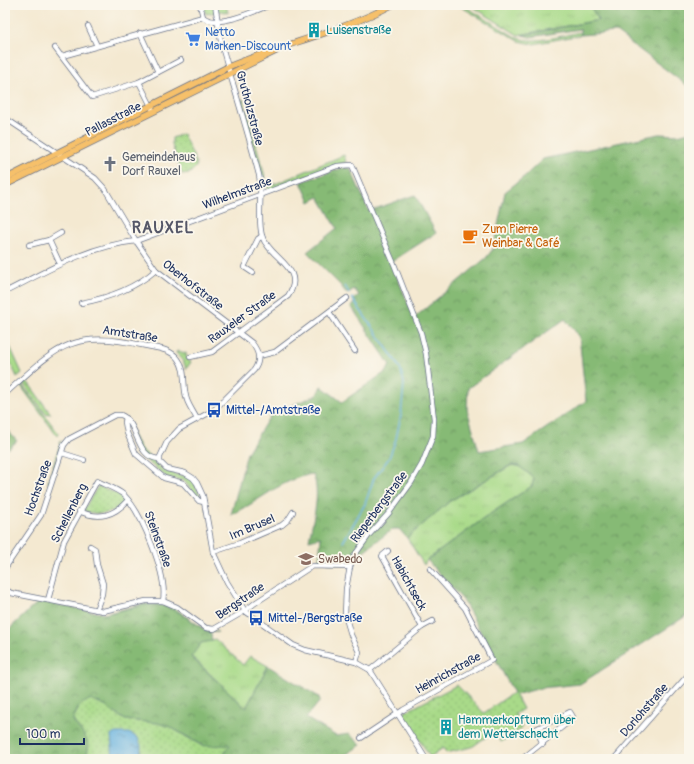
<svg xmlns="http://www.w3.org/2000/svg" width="694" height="764" font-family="Pangolin,sans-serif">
<defs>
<pattern id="grass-tufts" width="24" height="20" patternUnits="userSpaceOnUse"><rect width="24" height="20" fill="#a9da89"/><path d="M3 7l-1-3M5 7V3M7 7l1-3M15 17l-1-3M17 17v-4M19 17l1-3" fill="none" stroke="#91bb79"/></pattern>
<pattern id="forest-crowns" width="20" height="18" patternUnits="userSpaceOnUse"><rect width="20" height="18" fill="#86ba75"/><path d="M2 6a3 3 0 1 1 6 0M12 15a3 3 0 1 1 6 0" fill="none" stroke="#6d9863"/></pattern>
<pattern id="park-dots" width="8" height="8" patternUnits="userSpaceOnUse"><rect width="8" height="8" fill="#a9da89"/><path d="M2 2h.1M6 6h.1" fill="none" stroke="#91bb79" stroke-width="1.8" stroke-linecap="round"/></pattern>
<pattern id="water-ripples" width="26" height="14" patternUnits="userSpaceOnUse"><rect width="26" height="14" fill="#65b1de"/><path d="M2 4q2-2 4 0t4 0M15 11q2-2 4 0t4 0" fill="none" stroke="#5290b7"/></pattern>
</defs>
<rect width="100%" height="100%" fill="#fbf7ec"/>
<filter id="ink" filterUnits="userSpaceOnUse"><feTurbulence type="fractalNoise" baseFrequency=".025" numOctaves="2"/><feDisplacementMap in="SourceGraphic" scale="8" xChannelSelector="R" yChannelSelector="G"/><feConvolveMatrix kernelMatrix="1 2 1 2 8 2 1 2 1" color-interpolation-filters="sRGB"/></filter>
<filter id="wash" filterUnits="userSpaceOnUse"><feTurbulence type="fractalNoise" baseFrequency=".012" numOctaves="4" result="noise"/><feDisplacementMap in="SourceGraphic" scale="16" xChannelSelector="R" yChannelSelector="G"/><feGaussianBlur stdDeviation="0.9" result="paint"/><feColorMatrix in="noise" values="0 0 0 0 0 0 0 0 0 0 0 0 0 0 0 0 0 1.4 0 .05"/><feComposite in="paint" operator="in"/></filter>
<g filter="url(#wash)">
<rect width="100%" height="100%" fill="#f4e9d1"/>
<g fill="url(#grass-tufts)" stroke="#628474">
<polygon points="203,5 226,5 228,13 221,11 206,14"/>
<path d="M458 5H463L517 38C537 44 560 36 580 32L581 35 533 44 519 41Z"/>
<polygon points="470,5 589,5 599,20 518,35"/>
<polygon points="243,99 268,187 344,155 346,162 270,190 265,186 241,100"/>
<polygon points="8,342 22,373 17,377 5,351 5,343"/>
<polygon points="177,351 186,353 187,360 191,362 186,369 183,360 176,353"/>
<polygon points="27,381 51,414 45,413 42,409 23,383"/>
<polygon points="22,385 59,434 57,436 21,386"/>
<polygon points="126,421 140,448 164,471 182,476 184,475 193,480 202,499 196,495 184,481 166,477 139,454"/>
<polygon points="61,440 61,444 50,484 48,483"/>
<polygon points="512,465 519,466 534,478 532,486 493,512 427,560 424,565 407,538 450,501"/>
<polygon points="154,603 173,607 207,631 218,632 207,633 137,606 119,613 105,614 68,607 104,614 142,604"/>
<polygon points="215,639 243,665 250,656 268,666 246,708 191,656 201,643"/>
</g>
<g fill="url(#forest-crowns)" stroke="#50746a" fill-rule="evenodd">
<polygon points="589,5 689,5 689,87 616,32 581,35 580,29 530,37 522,35 599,20"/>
<path d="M689 132V614L580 684 541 688 515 695 463 600 427 560 493 512 532 486 534 478 519 466 511 465 450 501 407 538 399 529H393L362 552 358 560H351L344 563H328V561L319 560 321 537 309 540C313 518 321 495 313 474 281 479 259 502 231 515L247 453 268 419 273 413 317 395 321 386 342 402 387 371 390 365 351 306 355 303 353 300 359 295 354 289 347 294 341 286 307 252 337 228 319 197 310 202 301 182 342 168H350L369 211 415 195 436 233 391 262 414 318 486 258 493 249 505 192 525 176 543 159 659 134 678 135ZM565 319 579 336 586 401 523 444 479 451 467 409 468 388Z"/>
<polygon points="5,428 17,441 8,449 5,446"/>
<path d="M39 601 105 614 145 605H161L178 612 211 634 212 641 201 643 191 657 246 708 268 666 319 697 320 701 306 718 336 736 349 734 361 745 339 759H209L222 756 170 727 157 723 125 720 100 703 78 708 73 720C80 732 92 739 87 754L80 759H5V633Z"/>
</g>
<g fill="url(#park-dots)" stroke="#628474">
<polygon points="183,134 196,162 196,167 190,173 182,174 172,145 172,138"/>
<path d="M98 486 118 494 124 502C110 516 101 515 83 511Z"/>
<polygon points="457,685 484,713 514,692 523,709 515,714 522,728 501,742 493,732 472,747 446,753 443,748 430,757 403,713"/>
<path d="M89 700 100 703 125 720 157 723 170 727 202 746 230 745 222 756 209 759H80L87 754C92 739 80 732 73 720L80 705Z"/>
</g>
<polygon fill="url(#water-ripples)" stroke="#40709e" points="116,733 129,733 138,738 141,746 140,759 113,759 111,735"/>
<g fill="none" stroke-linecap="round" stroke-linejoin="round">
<g stroke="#65b1de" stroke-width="1.5">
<polyline points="345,286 349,293"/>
<polyline points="343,542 365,504 374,478 389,458 396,439 401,415 404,383 401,371 397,363 352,298"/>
</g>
</g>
</g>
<g filter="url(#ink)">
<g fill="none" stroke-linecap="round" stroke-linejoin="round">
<g stroke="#677086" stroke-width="6">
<g id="minor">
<path d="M200 5 203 17C217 29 255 11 270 5"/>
<polyline points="88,26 97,46"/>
<polyline points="140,33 158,72"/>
<polyline points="55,48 92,97 139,82 181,60"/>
<polyline points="62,56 203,17"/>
<polyline points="139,82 153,110"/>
<path d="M5 118 95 178 105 189 136 241 156 270 252 343C259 352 261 360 254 370L214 410 179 429 167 442 160 457V462L167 469 185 473 193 478 197 483 203 496 213 552 227 582 245 611 293 645 305 650 356 662 370 670 426 759"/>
<polyline points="49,240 61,233"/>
<polyline points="29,245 49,240 60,264"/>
<polyline points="253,273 244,267 258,239 262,236"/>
<path d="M5 292C47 271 88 246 136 241L337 166 352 165 394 264 421 333 426 354 434 419 433 436 422 464 411 483 389 513 369 535 354 556 350 567 346 589 345 615 351 635 359 652 356 662"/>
<path d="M81 303C109 298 134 289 156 270"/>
<polyline points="329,312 355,351"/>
<polyline points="259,356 275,352 347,298"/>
<path d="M190 357 212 352 288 296C307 268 270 259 262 236 257 218 263 194 259 175 248 133 235 91 223 50 219 35 218 20 215 5"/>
<path d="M5 394C56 348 70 329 142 345 154 348 170 348 178 359 187 370 182 387 187 400 189 406 194 413 197 419"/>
<polyline points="126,418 125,422 127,433 136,454 164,478 183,483 199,501 204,502"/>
<polyline points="62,453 84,460"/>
<path d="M79 511C99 520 114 516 128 500"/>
<polyline points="90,546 95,549 97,565 103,584 102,594 96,610"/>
<polyline points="388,551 382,556 422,627"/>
<polyline points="213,552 240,543 282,525 288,520 293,512"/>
<path d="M5 568 41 515 64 445 69 439 115 415H121C139 422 135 459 160 459"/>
<polyline points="5,589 11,593 103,611 146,601 163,601 177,607 206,628 214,629 245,611 255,603 312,566 350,567"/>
<path d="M48 600 64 541 97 481C105 485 117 489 124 495 142 513 168 576 163 601"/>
<polyline points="370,670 422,627 433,621"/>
<polyline points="361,738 403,710 492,660 465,608 430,569"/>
<polyline points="522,759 571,720 573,717 570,712 536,729 543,744"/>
<polyline points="614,759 689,674"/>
</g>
</g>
<g stroke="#677086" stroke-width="7">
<g id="major">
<path d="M5 179 228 67C282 44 341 32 392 5"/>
<polyline points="5,185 276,51"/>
</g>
</g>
<use href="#minor" stroke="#fff" stroke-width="4.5"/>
<use href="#major" stroke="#f6c06b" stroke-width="5.5"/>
</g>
</g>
<defs>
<g id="building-bare" transform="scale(1.2)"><path d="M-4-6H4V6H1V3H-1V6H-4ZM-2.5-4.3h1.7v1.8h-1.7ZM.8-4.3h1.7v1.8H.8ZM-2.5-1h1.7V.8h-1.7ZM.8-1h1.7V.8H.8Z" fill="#0f9aa8" stroke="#fbf7ec" stroke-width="2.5" paint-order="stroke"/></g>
<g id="supermarket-bare" transform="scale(1.2)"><path d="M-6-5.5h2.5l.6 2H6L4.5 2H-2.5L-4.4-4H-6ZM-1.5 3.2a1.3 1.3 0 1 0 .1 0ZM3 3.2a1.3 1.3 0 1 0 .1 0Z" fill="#3f7fe0" stroke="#fbf7ec" stroke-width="2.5" paint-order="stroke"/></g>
<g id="church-bare" transform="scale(1.2)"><path d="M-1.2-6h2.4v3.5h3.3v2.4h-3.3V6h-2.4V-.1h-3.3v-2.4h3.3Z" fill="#6b7280" stroke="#fbf7ec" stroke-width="2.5" paint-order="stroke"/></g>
<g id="cafe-bare" transform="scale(1.2)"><path d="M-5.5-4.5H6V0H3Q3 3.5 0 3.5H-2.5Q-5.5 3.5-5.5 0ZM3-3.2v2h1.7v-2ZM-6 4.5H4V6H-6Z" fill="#e8710a" stroke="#fbf7ec" stroke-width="2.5" paint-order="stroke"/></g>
<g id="bus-bare" transform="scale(1.2)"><path d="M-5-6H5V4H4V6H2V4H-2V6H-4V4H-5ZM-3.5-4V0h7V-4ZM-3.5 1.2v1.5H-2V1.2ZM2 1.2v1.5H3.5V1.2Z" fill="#1a4fb4" stroke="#fbf7ec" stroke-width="2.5" paint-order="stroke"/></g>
<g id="school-bare" transform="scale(1.2)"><path d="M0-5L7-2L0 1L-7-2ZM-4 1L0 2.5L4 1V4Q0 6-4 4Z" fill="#8d6e63" stroke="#fbf7ec" stroke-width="2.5" paint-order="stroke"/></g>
</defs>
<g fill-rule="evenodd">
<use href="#building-bare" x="314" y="30"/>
<use href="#supermarket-bare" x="193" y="39"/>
<use href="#church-bare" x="110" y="164"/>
<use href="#cafe-bare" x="470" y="236"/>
<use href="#bus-bare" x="214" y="410"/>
<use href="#school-bare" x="306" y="559"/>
<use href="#bus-bare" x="256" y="618"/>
<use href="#building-bare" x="446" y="727"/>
</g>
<g text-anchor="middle" stroke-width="3.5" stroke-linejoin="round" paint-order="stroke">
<g font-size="12" fill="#0d838f" stroke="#fbf7ec" text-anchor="start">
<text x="326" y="34">Luisenstraße</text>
<text x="458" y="724">Hammerkopfturm über<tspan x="458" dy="14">dem Wetterschacht</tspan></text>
</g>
<g font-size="12" fill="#366cbe" stroke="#fbf7ec" text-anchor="start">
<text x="205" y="36">Netto<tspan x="205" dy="14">Marken-Discount</tspan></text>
</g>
<g font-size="12" fill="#1b2f5e" stroke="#fbf7ec">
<text transform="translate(250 108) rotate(75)" y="4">Grutholzstraße</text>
<text transform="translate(113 119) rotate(-27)" y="4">Pallasstraße</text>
<text transform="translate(237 193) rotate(-20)" y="4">Wilhelmstraße</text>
<text transform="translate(193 285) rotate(38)" y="4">Oberhofstraße</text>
<text transform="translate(242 317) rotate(-36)" y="4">Rauxeler Straße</text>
<text transform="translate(130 334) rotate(9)" y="4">Amtstraße</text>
<text transform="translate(38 488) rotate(-70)" y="4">Hochstraße</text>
<text transform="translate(379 507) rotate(-53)" y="4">Rieperbergstraße</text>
<text transform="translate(69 513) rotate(-63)" y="4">Schellenberg</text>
<text transform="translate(252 527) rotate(-23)" y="4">Im Brusel</text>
<text transform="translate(158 539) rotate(70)" y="4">Steinstraße</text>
<text transform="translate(409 583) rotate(61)" y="4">Habichtseck</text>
<text transform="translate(240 601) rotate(-34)" y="4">Bergstraße</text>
<text transform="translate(448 673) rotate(-29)" y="4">Heinrichstraße</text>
<text transform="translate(644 710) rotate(-49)" y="4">Dorlohstraße</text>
</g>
<g font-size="12" fill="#5b616d" stroke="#fbf7ec" text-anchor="start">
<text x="122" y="161">Gemeindehaus<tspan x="122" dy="14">Dorf Rauxel</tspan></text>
</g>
<g font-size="12" fill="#c56008" stroke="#fbf7ec" text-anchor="start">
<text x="482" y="233">Zum Pierre<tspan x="482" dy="14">Weinbar &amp; Café</tspan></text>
</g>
<g font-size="12" fill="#164399" stroke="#fbf7ec" text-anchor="start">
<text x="226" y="414">Mittel-/Amtstraße</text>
<text x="268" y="622">Mittel-/Bergstraße</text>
</g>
<g font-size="12" fill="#785e54" stroke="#fbf7ec" text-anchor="start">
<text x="318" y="563">Swabedo</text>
</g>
<g font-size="16" font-weight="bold" letter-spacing="1" fill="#555768" stroke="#fbf7ec">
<text x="163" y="233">RAUXEL</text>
</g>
</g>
<rect width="694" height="764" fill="none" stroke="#fbf7ec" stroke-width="20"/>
<path d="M20 738v6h64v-6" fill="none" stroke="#1b2f5e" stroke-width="2"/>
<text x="26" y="738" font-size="12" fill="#1b2f5e" stroke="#fbf7ec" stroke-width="3" paint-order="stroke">100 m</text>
</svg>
